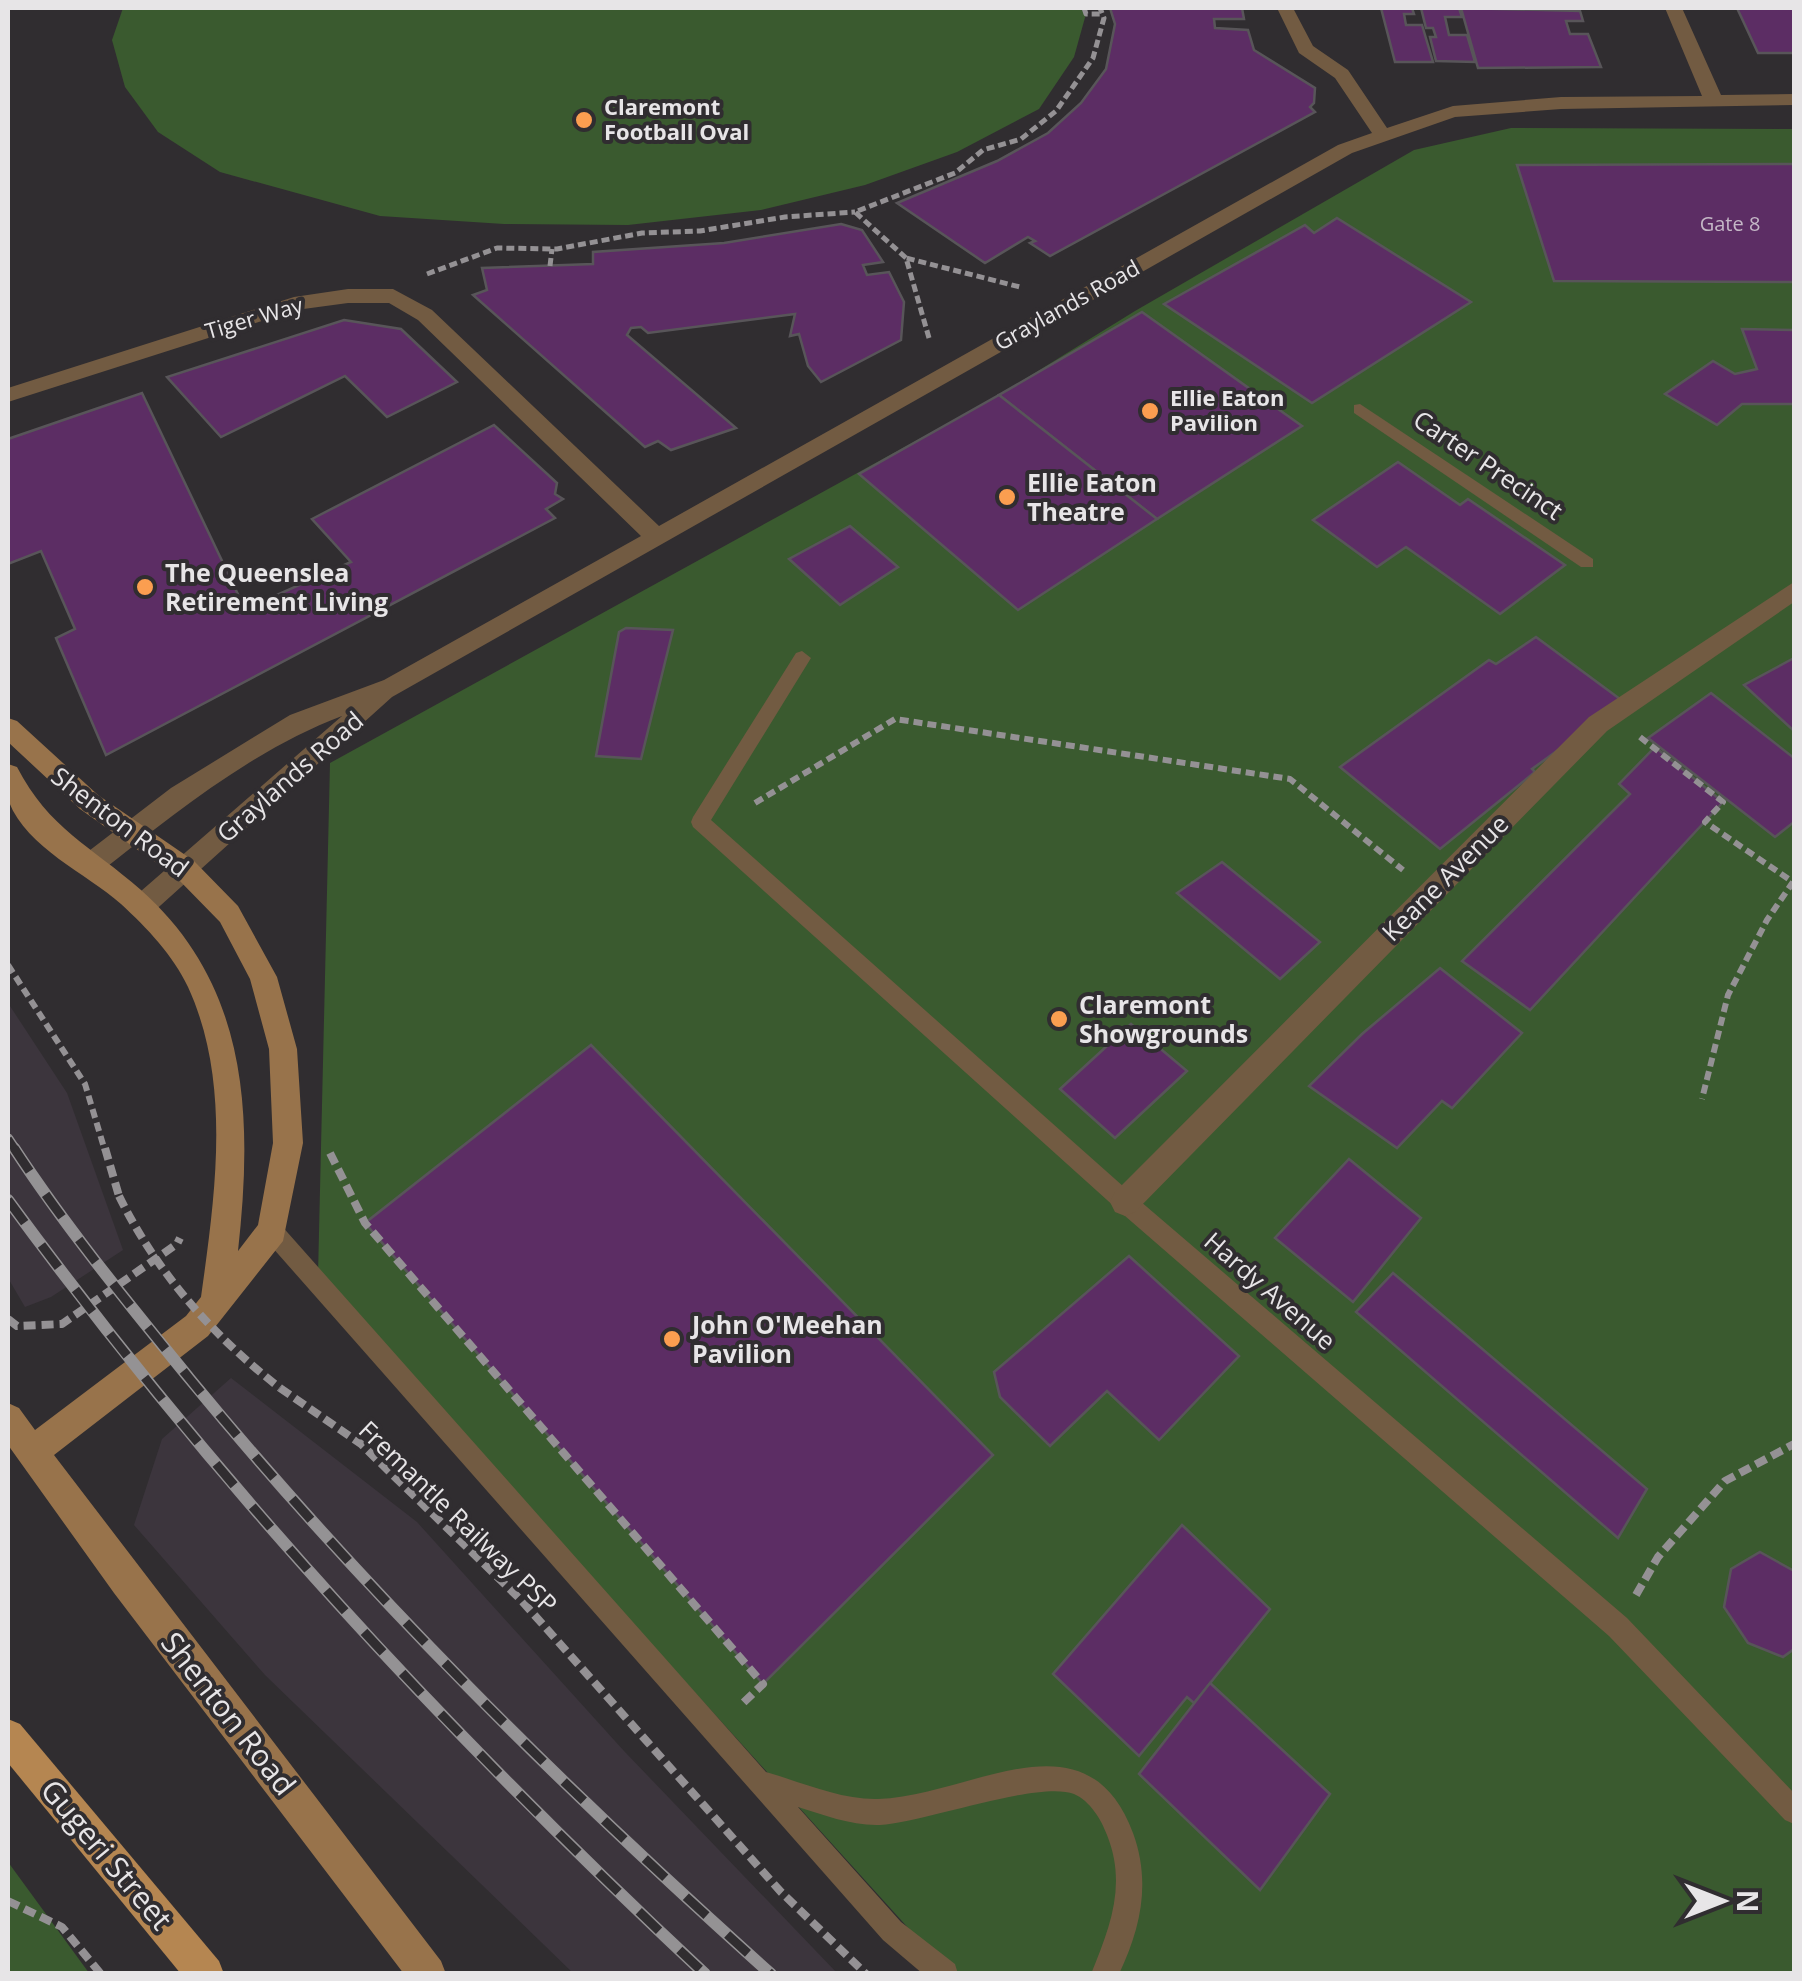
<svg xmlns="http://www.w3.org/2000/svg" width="1802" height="1981" font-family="'Open Sans',sans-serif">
<rect width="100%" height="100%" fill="#302d30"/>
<g fill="#3c353d">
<polygon points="8,1003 67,1093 123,1250 51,1297 25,1307 8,1278"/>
<polygon points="231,1378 417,1522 624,1751 837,1973 573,1973 265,1675 134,1525 162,1439"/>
</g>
<g fill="#3a5a2f">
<polygon points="123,8 1084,8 1086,14 1074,57 1039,109 957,152 865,185 761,210 628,225 504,224 380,216 220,172 158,132 125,87 112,40"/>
<polygon points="1511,128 1794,129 1794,1973 949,1973 318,1276 330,763 999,395 1135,311 1414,150"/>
<polygon points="8,1862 89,1973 8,1973"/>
</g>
<g fill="#5c2d64" stroke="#585559" stroke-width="2.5">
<polygon points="1110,8 1242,8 1244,19 1214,19 1215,28 1248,30 1254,50 1315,88 1314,103 1310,107 1315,112 1050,256 1030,243 1035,241 1028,237 985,263 897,203 997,161 1048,133 1081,103 1106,69 1115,24"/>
<polygon points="1381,8 1412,8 1414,14 1404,14 1406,25 1422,25 1433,62 1395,62"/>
<polygon points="1421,8 1459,8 1462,17 1445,17 1449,35 1467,35 1475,62 1436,61 1430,37 1436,37 1433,28 1426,28"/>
<polygon points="1461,8 1580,11 1583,21 1566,21 1570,34 1588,34 1601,67 1478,68"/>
<polygon points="1737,8 1794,8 1794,53 1758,53"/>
<polygon points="1794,164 1794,282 1554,281 1517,165"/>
<polygon points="1337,218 1471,302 1312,403 1164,304 1305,225 1314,233"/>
<polygon points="841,224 862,230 883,262 863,265 867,275 889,272 904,302 901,340 821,382 808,366 799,334 790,336 795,314 648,333 641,327 631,328 627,335 736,428 671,450 658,441 645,447 473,295 487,290 482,268 593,264 593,252 724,243"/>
<polygon points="1142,312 1302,426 1157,519 999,395"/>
<polygon points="344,320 401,329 457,382 387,417 345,376 221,437 167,377"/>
<polygon points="1742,329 1794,330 1794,404 1742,404 1717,425 1665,394 1713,361 1735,374 1757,369"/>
<polygon points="142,393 245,609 351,562 312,519 494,425 557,483 555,494 563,499 546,509 555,518 106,755 56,638 75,629 41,551 8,564 8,439"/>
<polygon points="999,395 1157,519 1018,610 859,474"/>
<polygon points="1398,462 1460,505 1468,499 1565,565 1500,614 1406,547 1377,567 1313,520"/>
<polygon points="850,526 898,567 840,605 789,559"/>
<polygon points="626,628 673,630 641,759 596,756 619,632"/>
<polygon points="1536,637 1624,702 1532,769 1535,772 1440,849 1340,767 1489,660 1496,664"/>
<polygon points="1794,658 1794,731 1744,685"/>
<polygon points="1711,693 1794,758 1794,822 1775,837 1648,738"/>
<polygon points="1655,747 1723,802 1530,1010 1462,961 1630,794 1619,784"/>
<polygon points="1222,862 1320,942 1280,979 1177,893"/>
<polygon points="1440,968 1522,1033 1452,1108 1442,1101 1397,1148 1309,1086 1362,1034"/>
<polygon points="1131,1024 1187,1071 1115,1138 1060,1089"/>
<polygon points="591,1045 993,1455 763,1684 365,1223"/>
<polygon points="1349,1159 1421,1218 1353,1302 1275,1238"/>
<polygon points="1129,1256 1239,1356 1159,1440 1107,1391 1050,1446 1000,1397 994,1372"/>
<polygon points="1393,1273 1647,1489 1618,1538 1356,1312"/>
<polygon points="1182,1525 1270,1609 1194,1703 1187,1697 1139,1756 1053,1674"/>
<polygon points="1760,1552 1794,1571 1794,1649 1783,1657 1748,1643 1724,1607 1731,1569"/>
<polygon points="1210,1683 1330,1794 1260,1890 1139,1774"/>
</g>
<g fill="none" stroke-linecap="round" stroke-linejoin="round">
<g stroke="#949194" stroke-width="5" stroke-dasharray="8 4" stroke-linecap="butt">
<polyline points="1084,8 1086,14 1102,14"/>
<polyline points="906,258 855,212 955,173 983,150 1021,139 1056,111 1093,58 1104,18 1100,8"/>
<polyline points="550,266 552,249"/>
<polyline points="427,274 497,248 557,249 642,233 700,231 785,217 855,212"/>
<polyline points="929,338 906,258 1020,287"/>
</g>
<g stroke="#949194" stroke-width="6" stroke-dasharray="9 5" stroke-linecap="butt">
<polyline points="1640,737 1723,802 1705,822 1793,882 1767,920 1728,995 1702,1099"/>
<polyline points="755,803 895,719 1290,779 1403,870"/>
<polyline points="8,965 85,1084 105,1151"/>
</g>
<g stroke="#949194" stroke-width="8" stroke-dasharray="12 6" stroke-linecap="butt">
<polyline points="105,1148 119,1196"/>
<polyline points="330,1153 365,1223 763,1684 741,1705"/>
<polyline points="8,1319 17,1326 62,1324 177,1244 180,1238"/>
<polyline points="280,1388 361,1444 521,1600 781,1892 866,1974"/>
<polyline points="1636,1595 1658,1557 1725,1481 1794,1444"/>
<polyline points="8,1901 62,1927 101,1974"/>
</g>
<g fill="#725b42" fill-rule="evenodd">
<polygon points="1360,404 1593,559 1593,567 1581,567 1354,413 1354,405"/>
<polygon points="802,651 811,658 711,820 1133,1195 1627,1618 1794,1793 1794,1824 1785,1820 1609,1636 1117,1209 693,827 691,822 693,817 796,653"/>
<path d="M272 1221 280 1224 766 1772C801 1782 841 1800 878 1799 972 1796 1086 1708 1133 1833 1151 1882 1141 1928 1119 1974H1091C1110 1927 1127 1885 1107 1835 1101 1819 1090 1801 1074 1794 1039 1780 926 1822 880 1825 852 1826 824 1815 798 1807L901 1922 955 1964 958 1974H923L883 1940 264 1238 261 1231 264 1224Z"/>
</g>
<g fill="#725b42" fill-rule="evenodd">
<path d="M1277 8H1293L1313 46 1348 70 1387 128 1453 106 1561 97 1702 96 1665 8H1682L1721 95 1794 94V105L1561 109 1455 117 1352 153 392 697 151 914 142 917 133 914 129 906 133 898 342 716C252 750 174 814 99 873L90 876 81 873 77 865 81 857 171 788 290 715 384 680 641 536 418 320 389 303H348L296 310 8 402V388L294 297 348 289H393L432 310 659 526 1338 145 1372 133 1335 78 1299 53Z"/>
<polygon points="1794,582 1794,602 1607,731 1135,1212 1125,1216 1115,1212 1110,1202 1115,1192 1589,717"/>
</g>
<path fill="#98734b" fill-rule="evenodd" d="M8 718 17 721 98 795 194 861 238 906 277 977 297 1049 303 1143 283 1241 208 1336 54 1455 441 1961 446 1974H404L114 1593 8 1445V1403L19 1408 35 1430 186 1316 201 1297C215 1196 232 1083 188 987 173 955 147 928 121 904 86 873 27 848 9 802 5 792 8 775 8 764L17 767C49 829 91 846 141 890 249 986 253 1116 238 1251L258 1225 273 1143 269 1049 250 979 220 922 176 877 80 809 8 742Z"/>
<polygon fill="#b58651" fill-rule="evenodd" points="8,1719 20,1724 219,1961 224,1974 181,1974 8,1763"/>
<g stroke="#949294" stroke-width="11">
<polyline id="rail-far1" points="8,1139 16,1151"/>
</g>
<g stroke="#949294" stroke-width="12">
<g id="rail">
<path d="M14 1148C67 1229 128 1303 189 1378 366 1593 563 1788 771 1974"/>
<path d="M8 1200C219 1487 445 1731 705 1974"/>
</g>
</g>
<use href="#rail-far1" stroke="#302d30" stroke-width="8" stroke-dasharray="21" stroke-linecap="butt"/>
<use href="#rail" stroke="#302d30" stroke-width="9" stroke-dasharray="28" stroke-linecap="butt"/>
<path stroke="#949194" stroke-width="8" stroke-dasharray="12 6" stroke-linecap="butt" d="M119 1196C157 1273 212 1335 280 1388"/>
</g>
<g fill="#fb9e50" stroke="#302d30" stroke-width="4">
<circle cx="584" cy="120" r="10"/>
<circle cx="1150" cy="411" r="10"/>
<circle cx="1007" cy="497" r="10"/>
<circle cx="145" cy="587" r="10"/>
<circle cx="1059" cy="1019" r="10"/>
<circle cx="672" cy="1339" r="10"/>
</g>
<g text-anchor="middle" stroke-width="8" stroke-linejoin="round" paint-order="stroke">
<g font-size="20" fill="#c4b7c6">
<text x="1730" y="231">Gate 8</text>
</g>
<g font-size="22" font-weight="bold" fill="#e7e5e7" stroke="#302d30" text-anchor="start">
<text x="604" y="115">Claremont<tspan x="604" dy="25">Football Oval</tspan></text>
<text x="1170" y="406">Ellie Eaton<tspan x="1170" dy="25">Pavilion</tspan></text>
</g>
<g font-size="22" fill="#e7e5e7" stroke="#302d30">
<text transform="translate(1067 305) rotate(-29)" y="8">Graylands Road</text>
<text transform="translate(254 318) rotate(-16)" y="8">Tiger Way</text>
</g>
<g font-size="25" fill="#e7e5e7" stroke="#302d30">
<text transform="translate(1488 465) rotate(34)" y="9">Carter Precinct</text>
<text transform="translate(290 777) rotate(-41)" y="9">Graylands Road</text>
<text transform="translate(120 822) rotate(37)" y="9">Shenton Road</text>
<text transform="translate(1445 878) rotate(-45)" y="9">Keane Avenue</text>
<text transform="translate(1270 1291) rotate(41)" y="9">Hardy Avenue</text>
<text transform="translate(458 1517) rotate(44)" y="9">Fremantle Railway PSP</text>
</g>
<g font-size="25" font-weight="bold" fill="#e7e5e7" stroke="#302d30" text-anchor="start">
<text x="1027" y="492">Ellie Eaton<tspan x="1027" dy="29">Theatre</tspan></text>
<text x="165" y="582">The Queenslea<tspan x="165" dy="29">Retirement Living</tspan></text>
<text x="1079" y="1014">Claremont<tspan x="1079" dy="29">Showgrounds</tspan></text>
<text x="692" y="1334">John O'Meehan<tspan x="692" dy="29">Pavilion</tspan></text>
</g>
<g font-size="30" fill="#e7e5e7" stroke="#302d30">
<text transform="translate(228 1714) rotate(52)" y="10">Shenton Road</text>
<text transform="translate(106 1855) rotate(50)" y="10">Gugeri Street</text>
</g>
</g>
<rect width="1802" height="1981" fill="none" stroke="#e7e5e7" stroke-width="20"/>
<g transform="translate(1722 1901) rotate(90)" stroke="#302d30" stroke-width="8" paint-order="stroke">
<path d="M0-8L18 38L0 25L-18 38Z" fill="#e7e5e7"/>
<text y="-15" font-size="28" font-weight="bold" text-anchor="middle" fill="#e7e5e7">N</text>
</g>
</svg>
